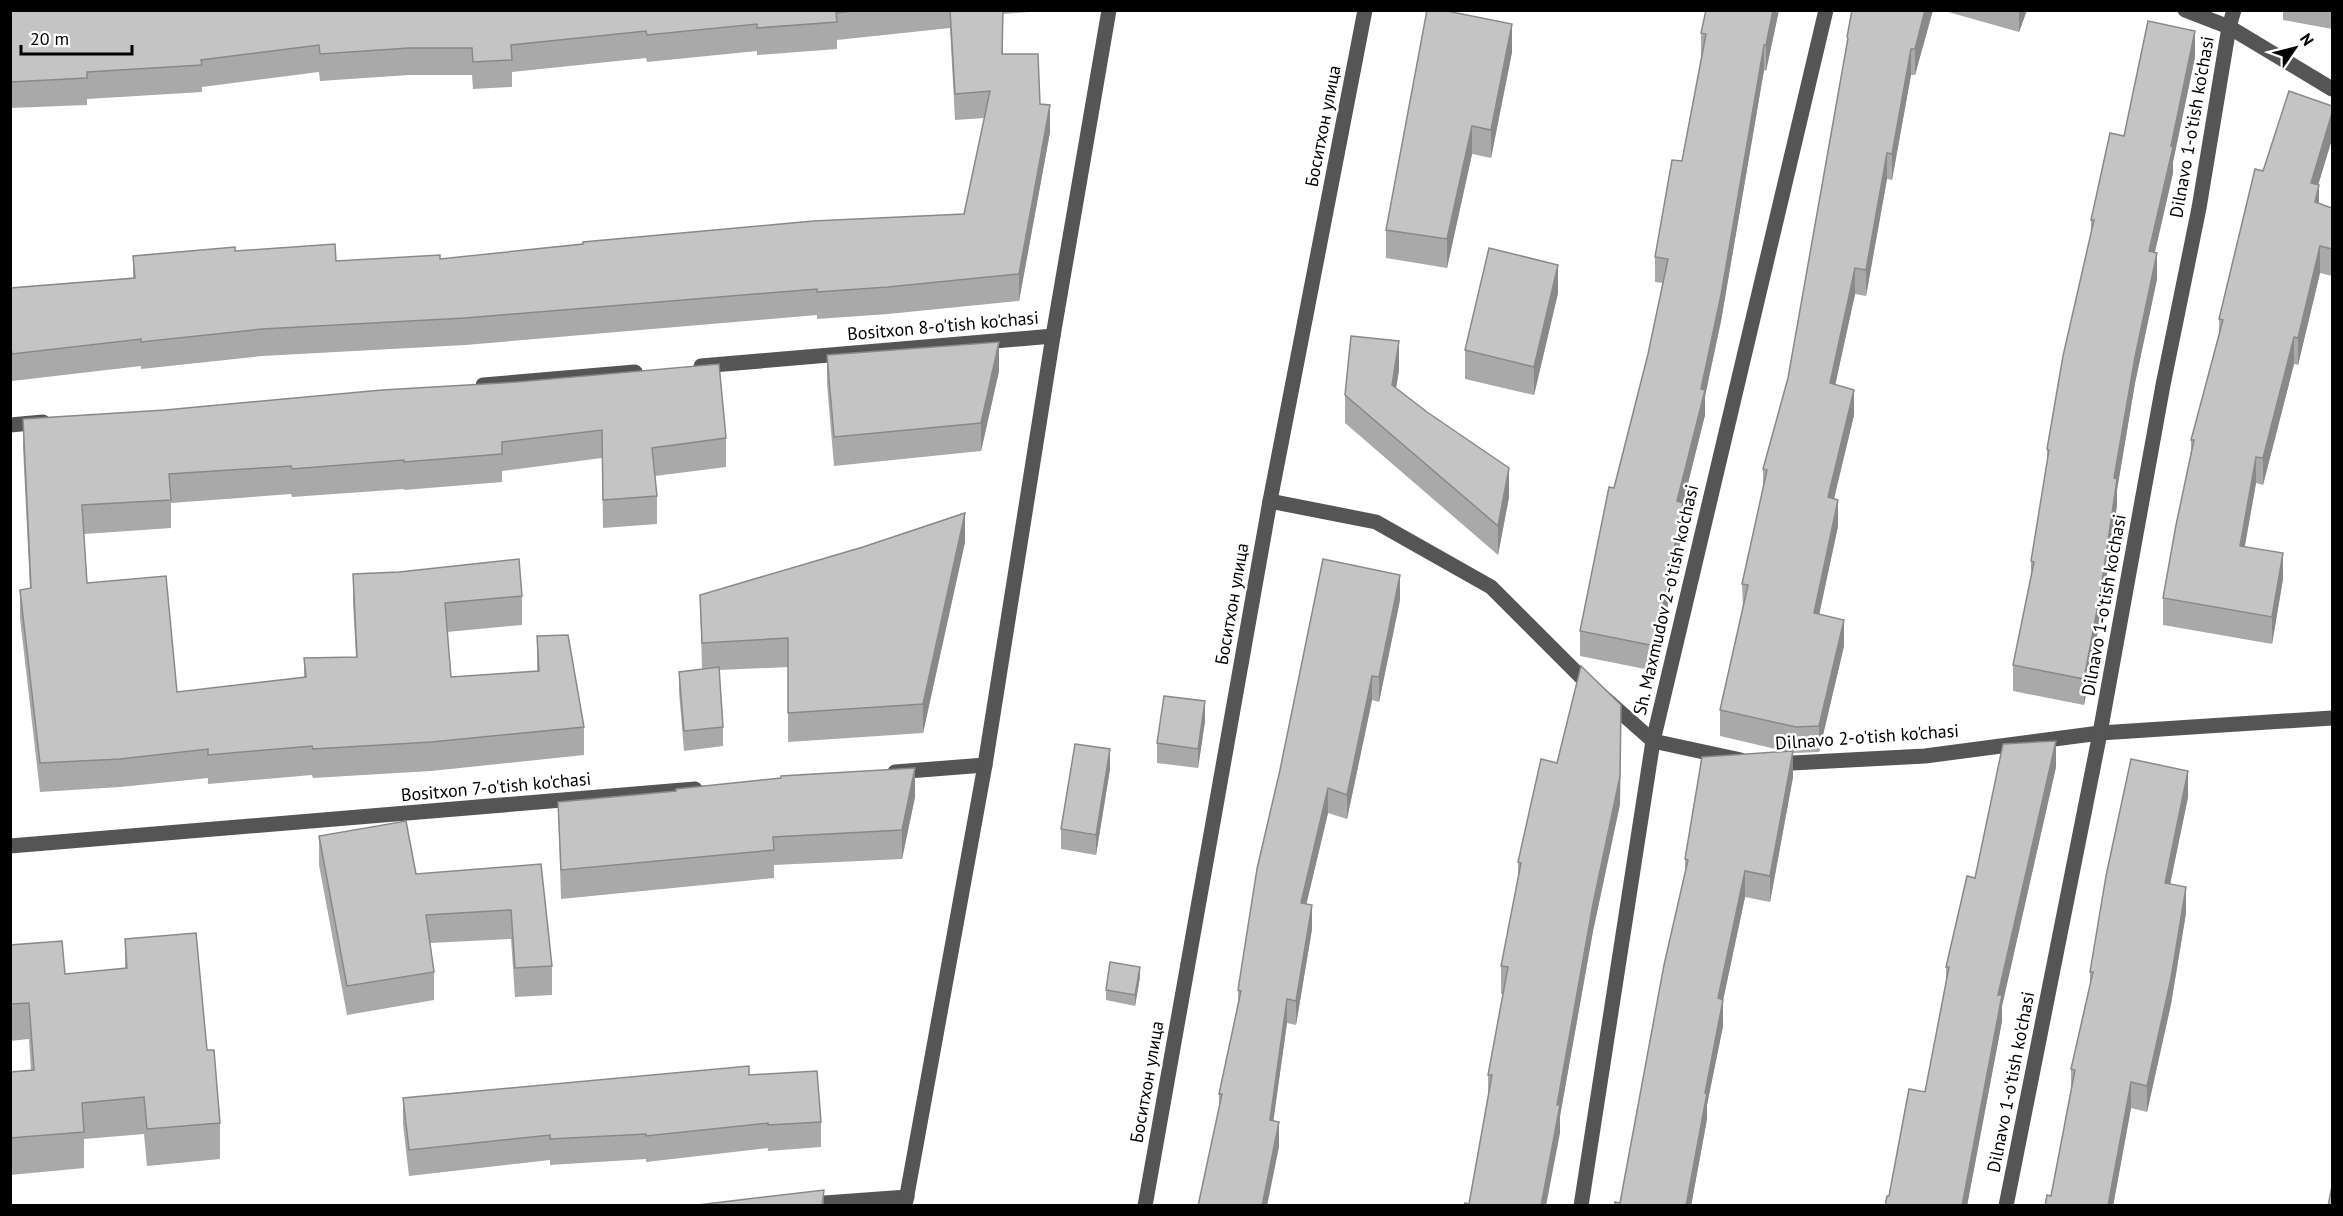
<svg xmlns="http://www.w3.org/2000/svg" width="2343" height="1216" font-family="'PT Sans',sans-serif">
<rect width="100%" height="100%" fill="#fff"/>
<g fill="none" stroke-linecap="round" stroke-linejoin="round">
<g stroke="#555" stroke-width="15">
<polyline points="2185,10 2229,27 2332,89"/>
<polyline points="701,366 1053,336"/>
<polyline points="483,385 635,372"/>
<polyline points="10,425 43,422"/>
<polyline points="1270,501 1376,522 1491,587 1583,679 1653,741 1741,760"/>
<polyline points="1774,764 1925,756 2100,733 2332,718"/>
<polyline points="895,772 985,765"/>
<polyline points="10,846 695,789"/>
<polyline points="783,1206 907,1197"/>
<polyline points="905,1206 985,765 1053,336 1109,10"/>
<polyline points="1145,1206 1270,501 1365,10"/>
<polyline points="1581,1206 1653,741 1826,10"/>
<polyline points="2006,1206 2100,733 2163,385 2199,208 2229,27 2234,10"/>
</g>
</g>
<g fill="#a9a9a9">
<polygon points="10,10 1029,10 1029,12 1003,14 1003,54 1040,104 1050,132 1019,301 888,314 817,319 817,315 465,345 262,356 141,369 141,366 12,381 12,379 10,379 10,288 133,278 133,256 235,251 336,261 440,259 964,214 985,118 955,120 950,28 837,40 837,49 757,55 757,51 647,62 646,58 512,72 512,87 473,89 472,75 409,75 320,81 319,72 202,87 202,92 87,99 87,105 10,108"/>
<polygon points="1779,10 1766,71 1764,70 1721,321 1705,396 1705,415 1683,503 1683,528 1655,671 1580,656 1580,631 1614,488 1648,354 1663,283 1655,282 1655,257 1682,161 1701,59 1701,33"/>
<polygon points="1933,10 1915,75 1911,75 1892,180 1887,179 1866,296 1855,294 1835,385 1854,415 1834,499 1838,526 1819,614 1844,646 1819,752 1793,753 1793,777 1770,902 1745,897 1723,1000 1723,1026 1707,1105 1707,1119 1691,1206 1615,1206 1620,1203 1685,872 1685,859 1789,752 1720,736 1720,710 1743,610 1742,584 1763,489 1763,469 1788,378 1847,47 1847,37"/>
<polygon points="1941,10 2027,10 2019,32"/>
<polygon points="2283,10 2332,10 2332,29 2283,20"/>
<polygon points="1512,52 1491,158 1472,154 1447,268 1386,258 1386,230"/>
<polygon points="2195,57 2173,162 2173,173 2155,252 2157,279 2135,383 2117,490 2117,505 2101,615 2084,705 2013,691 2013,665 2031,577 2031,561 2047,462 2047,449 2091,234 2091,220 2124,136"/>
<polygon points="2332,106 2332,139 2318,184 2319,204 2332,208 2332,276 2320,273 2298,365 2294,364 2263,485 2256,483 2245,546 2283,579 2272,644 2163,625 2163,598 2191,451 2191,440 2219,333 2219,319 2263,171"/>
<polygon points="1558,293 1534,395 1465,379 1465,350"/>
<polygon points="827,355 999,371 981,451 834,466 827,384"/>
<polygon points="1399,370 1396,388 1509,497 1498,555 1345,423 1345,395"/>
<polygon points="382,390 726,438 726,467 655,476 657,496 657,524 603,528 602,458 502,471 502,482 404,490 404,489 292,497 291,494 171,503 171,528 84,534 87,583 177,692 304,678 304,658 356,657 353,603 353,574 522,596 522,625 447,632 451,677 537,671 537,636 584,727 584,755 431,771 313,778 312,775 208,784 208,778 120,787 40,792 20,618 20,590 30,589 23,448 23,419 165,410"/>
<polygon points="965,542 923,733 788,742 788,667 719,670 723,727 723,746 684,751 679,692 679,672 702,669 700,595"/>
<polygon points="1400,600 1379,702 1372,700 1347,819 1328,813 1306,904 1312,929 1296,1025 1287,1023 1273,1121 1279,1147 1219,1105 1219,1094 1238,1003 1238,990"/>
<polygon points="1205,721 1198,768 1157,763 1157,743"/>
<polygon points="1621,732 1620,804 1593,931 1560,1116 1560,1133 1469,1204 1488,1100 1488,1075 1503,994 1501,994 1501,966 1518,879 1518,862 1557,763"/>
<polygon points="2056,767 2002,1006 2002,1021 1967,1206 1885,1206 1889,1196 1925,1092 1946,981 1946,967 1975,878"/>
<polygon points="1110,769 1096,855 1061,849 1061,829"/>
<polygon points="915,797 902,859 774,865 774,878 561,899 558,802"/>
<polygon points="2188,797 2170,884 2186,913 2171,1004 2147,1112 2131,1108 2113,1206 2045,1206 2051,1196 2071,1090 2071,1069 2090,984 2090,972"/>
<polygon points="319,836 416,874 541,864 552,966 552,995 515,997 511,939 430,943 434,972 434,1000 347,1015 319,865"/>
<polygon points="125,939 207,1050 220,1123 220,1159 147,1166 144,1134 84,1139 84,1168 10,1175 10,1072 31,1071 29,1039 10,1041 10,945 65,974 125,969"/>
<polygon points="1140,977 1135,1006 1106,1000 1106,990"/>
<polygon points="749,1075 821,1122 821,1147 768,1151 768,1148 646,1162 646,1159 550,1165 550,1160 409,1176 403,1124 403,1098"/>
</g>
<g fill="#898989">
<polygon points="1773,10 1779,10 1766,71 1766,45"/>
<polygon points="1925,10 1933,10 1915,75 1915,49"/>
<polygon points="2019,10 2027,10 2019,32"/>
<polygon points="1512,24 1512,52 1491,158 1491,130"/>
<polygon points="2195,31 2195,57 2173,162 2173,173 2149,277 2149,251"/>
<polygon points="1764,45 1764,70 1721,321 1705,396 1705,415 1677,527 1677,501 1701,389"/>
<polygon points="1911,49 1911,75 1892,180 1892,154"/>
<polygon points="1050,105 1050,132 1019,301 1019,274"/>
<polygon points="2332,113 2332,139 2311,209 2311,183"/>
<polygon points="1472,126 1472,154 1447,268 1447,239"/>
<polygon points="1887,153 1887,179 1866,296 1866,270"/>
<polygon points="2319,185 2319,211 2315,202"/>
<polygon points="2320,246 2320,273 2298,365 2298,338"/>
<polygon points="2157,253 2157,279 2135,383 2117,490 2117,505 2101,615 2084,705 2084,679 2114,478 2135,357"/>
<polygon points="1558,265 1558,293 1534,395 1534,367"/>
<polygon points="1855,268 1855,294 1830,409 1830,383"/>
<polygon points="2294,337 2294,364 2263,485 2263,458"/>
<polygon points="1399,341 1399,370 1392,413 1392,385"/>
<polygon points="999,342 999,371 981,451 981,423"/>
<polygon points="1854,390 1854,415 1828,523 1828,497"/>
<polygon points="2256,457 2256,483 2240,572 2240,546"/>
<polygon points="1509,468 1509,497 1498,555 1498,526"/>
<polygon points="1838,500 1838,526 1814,639 1814,613"/>
<polygon points="1683,503 1683,528 1655,671 1655,646"/>
<polygon points="965,513 965,542 923,733 923,704"/>
<polygon points="2283,553 2283,579 2272,644 2272,617"/>
<polygon points="1400,575 1400,600 1379,702 1379,677"/>
<polygon points="1844,620 1844,646 1819,752 1819,726"/>
<polygon points="1372,676 1372,700 1347,819 1347,795"/>
<polygon points="1205,701 1205,721 1198,768 1198,749"/>
<polygon points="1621,705 1620,804 1593,931 1560,1116 1560,1133 1546,1206 1541,1206"/>
<polygon points="2056,741 2056,767 2002,1006 2002,1021 1967,1206 1962,1206 1998,995"/>
<polygon points="1110,749 1110,769 1096,855 1096,835"/>
<polygon points="1793,751 1793,777 1770,902 1770,876"/>
<polygon points="915,768 915,797 902,859 902,830"/>
<polygon points="2188,771 2188,797 2165,909 2165,883"/>
<polygon points="1328,788 1328,813 1301,927 1301,903"/>
<polygon points="1745,871 1745,897 1718,1024 1718,998"/>
<polygon points="2186,887 2186,913 2171,1004 2147,1112 2147,1086"/>
<polygon points="1312,905 1312,929 1296,1025 1296,1001"/>
<polygon points="1140,967 1140,977 1135,1006 1135,995"/>
<polygon points="1287,999 1287,1023 1270,1145 1270,1120"/>
<polygon points="1723,1000 1723,1026 1707,1105 1707,1119 1691,1206 1686,1206 1705,1093"/>
<polygon points="2131,1082 2131,1108 2113,1206 2108,1206"/>
<polygon points="1279,1122 1279,1147 1267,1206 1262,1206"/>
<polygon points="824,1190 824,1206 822,1206"/>
</g>
<g fill="#c4c4c4" stroke="#898989" stroke-width="1.5">
<polygon points="10,10 859,10 836,13 837,22 757,28 757,24 647,35 646,31 511,45 512,60 473,62 472,48 409,48 320,54 319,45 201,60 202,65 87,72 87,78 10,82"/>
<polygon points="950,10 1003,10 1002,54 1038,54 1040,104 1050,105 1019,274 888,287 817,292 817,289 465,318 262,329 141,342 141,339 12,354 12,352 10,352 10,288 135,278 133,256 235,247 235,251 335,244 336,261 440,255 440,259 583,244 583,242 813,221 964,214 990,91 955,94"/>
<polygon points="1427,10 1442,10 1512,24 1491,130 1472,126 1447,239 1386,230"/>
<polygon points="1706,10 1773,10 1766,45 1764,45 1721,295 1701,389 1705,390 1677,501 1683,503 1655,646 1580,631 1609,487 1614,488 1648,354 1668,259 1655,257 1672,160 1682,161 1706,34 1701,33"/>
<polygon points="1852,10 1925,10 1915,49 1911,49 1892,154 1887,153 1866,270 1855,268 1830,383 1854,390 1828,497 1838,500 1814,613 1844,620 1819,726 1796,727 1720,710 1748,585 1742,584 1767,470 1763,469 1788,378 1848,38 1847,37"/>
<polygon points="2148,21 2195,31 2171,146 2173,147 2149,251 2157,253 2135,357 2114,478 2117,479 2101,589 2084,679 2013,665 2034,562 2031,561 2049,450 2047,449 2063,356 2094,220 2091,220 2110,133 2124,136"/>
<polygon points="2289,91 2332,106 2332,113 2311,183 2319,185 2315,202 2332,208 2332,249 2320,246 2298,338 2294,337 2263,458 2256,457 2240,546 2283,553 2272,617 2163,598 2176,525 2194,440 2191,440 2223,320 2219,319 2255,169 2263,171"/>
<polygon points="1489,248 1558,265 1534,367 1465,350"/>
<polygon points="1351,336 1399,341 1392,385 1427,412 1509,468 1498,526 1345,395"/>
<polygon points="999,342 981,423 834,437 827,355"/>
<polygon points="719,364 726,438 652,448 657,496 603,500 602,430 502,442 502,454 404,462 404,460 292,469 291,466 169,474 171,500 82,505 87,583 166,576 177,692 306,677 304,658 357,657 353,574 399,572 519,559 522,596 445,603 451,677 539,671 537,636 568,635 584,727 431,742 313,749 312,746 208,755 208,749 120,759 40,763 20,590 31,588 23,419 165,410 382,390 517,382"/>
<polygon points="965,513 923,704 788,713 788,638 702,643 700,595 863,547"/>
<polygon points="1323,559 1400,575 1379,677 1372,676 1347,795 1328,788 1301,903 1312,905 1296,1001 1287,999 1270,1120 1279,1122 1262,1206 1198,1206 1222,1094 1219,1094 1241,991 1238,990 1257,869 1280,770"/>
<polygon points="1581,666 1621,705 1620,776 1593,904 1557,1105 1560,1105 1541,1206 1464,1206 1465,1203 1469,1204 1492,1075 1488,1075 1508,967 1501,966 1521,863 1518,862 1541,759 1557,763"/>
<polygon points="719,667 723,727 684,731 679,672"/>
<polygon points="1164,696 1205,701 1198,749 1157,743"/>
<polygon points="2056,741 1998,995 2002,995 1962,1206 1885,1206 1887,1196 1889,1196 1909,1089 1925,1092 1949,967 1946,967 1967,876 1975,878 2003,744"/>
<polygon points="1075,744 1110,749 1096,835 1061,829"/>
<polygon points="1793,751 1770,876 1745,871 1718,998 1723,1000 1705,1093 1707,1093 1686,1206 1615,1206 1615,1202 1620,1203 1664,965 1688,860 1685,859 1702,757"/>
<polygon points="2131,759 2188,771 2165,883 2186,887 2171,978 2147,1086 2131,1082 2108,1206 2045,1206 2047,1195 2051,1196 2075,1070 2071,1069 2093,972 2090,972 2106,876"/>
<polygon points="915,768 902,830 773,837 774,850 561,870 558,802 676,791 676,789 781,778 781,776"/>
<polygon points="406,821 416,874 541,864 552,966 515,968 511,910 426,915 434,972 347,986 319,836"/>
<polygon points="196,933 207,1050 214,1050 220,1123 147,1129 144,1097 82,1103 84,1132 10,1138 10,1072 34,1070 29,1003 10,1004 10,945 62,941 65,974 127,968 125,939"/>
<polygon points="1110,962 1140,967 1135,995 1106,990"/>
<polygon points="749,1066 749,1075 817,1071 821,1122 768,1125 768,1123 646,1136 646,1134 550,1139 550,1135 409,1150 403,1098"/>
<polygon points="2332,1186 2332,1206 2328,1206"/>
<polygon points="824,1190 822,1206 689,1206"/>
</g>
<g text-anchor="middle" stroke-width="5" stroke-linejoin="round" paint-order="stroke">
<g font-size="18" fill="#000" stroke="#fff">
<text transform="translate(1323 126) rotate(-79)" y="6">Боситхон улица</text>
<text transform="translate(2192 127) rotate(-80)" y="6">Dilnavo 1-o'tish ko'chasi</text>
<text transform="translate(943 326) rotate(-5)" y="6">Bositxon 8-o'tish ko'chasi</text>
<text transform="translate(1666 600) rotate(-77)" y="6">Sh. Maxmudov 2-o'tish ko'chasi</text>
<text transform="translate(1232 604) rotate(-80)" y="6">Боситхон улица</text>
<text transform="translate(2104 605) rotate(-80)" y="6">Dilnavo 1-o'tish ko'chasi</text>
<text transform="translate(1867 737) rotate(-4)" y="6">Dilnavo 2-o'tish ko'chasi</text>
<text transform="translate(496 787) rotate(-5)" y="6">Bositxon 7-o'tish ko'chasi</text>
<text transform="translate(1147 1082) rotate(-80)" y="6">Боситхон улица</text>
<text transform="translate(2011 1082) rotate(-79)" y="6">Dilnavo 1-o'tish ko'chasi</text>
</g>
</g>
<rect width="2343" height="1216" fill="none" stroke="#000000" stroke-width="24"/>
<g transform="translate(2295 48) rotate(55)" stroke="#ffffff" stroke-width="4.5" paint-order="stroke">
<path d="M0-4.5L10 22L0 15L-10 22Z" fill="#000000"/>
<text y="-9" font-size="16" font-weight="bold" text-anchor="middle" fill="#000000">N</text>
</g>
<path d="M21 45v9h111v-9" fill="none" stroke="#000000" stroke-width="3"/>
<text x="30" y="45" font-size="18" fill="#000000" stroke="#ffffff" stroke-width="4.5" paint-order="stroke">20 m</text>
</svg>
